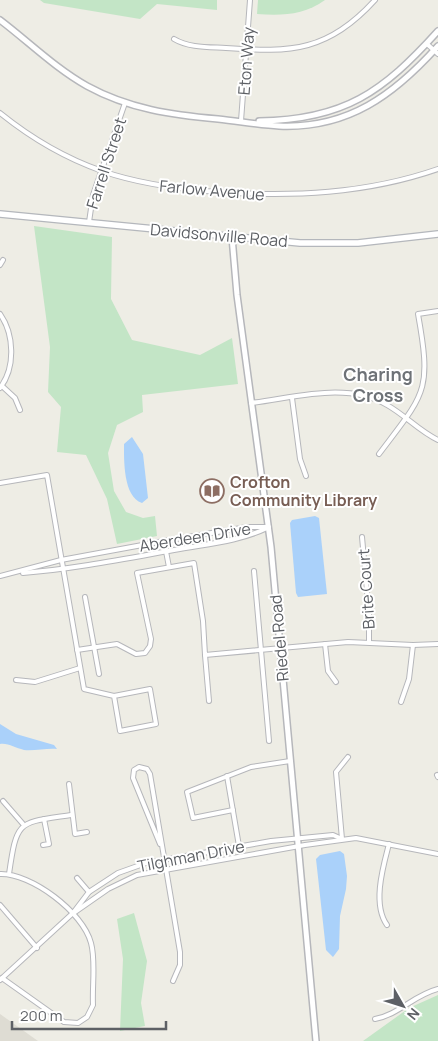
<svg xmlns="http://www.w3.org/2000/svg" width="438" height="1041" font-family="Manrope,sans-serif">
<rect width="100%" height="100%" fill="#eeede5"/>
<polygon fill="#dedcd3" points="0,1014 38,1041 0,1041"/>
<g fill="#c3e5c6">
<polygon points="40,0 217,0 217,10 157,4 140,19 44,3"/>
<path d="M258 0H325C304 15 282 16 257 14Z"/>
<polygon points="34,226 112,237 111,299 132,340 200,355 232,338 238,384 142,395 143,412 117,425 108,453 114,491 126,512 143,518 155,516 157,536 117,544 107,499 86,455 57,452 61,407 48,392 50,347"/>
<polygon points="134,913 147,961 141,1003 145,1026 120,1031 123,959 117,919"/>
<polygon points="438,995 438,1041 363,1041 409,1008"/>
</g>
<g fill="#aad1fa">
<path d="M132 437 143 454 148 498 142 503C123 497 124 459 124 444Z"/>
<polygon points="315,516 319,518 327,594 298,597 296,593 290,523 292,520"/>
<path d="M0 724 16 734 54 745 57 749C47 748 35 751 24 750 15 748 9 743 0 744Z"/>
<polygon points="340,851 344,854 347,876 346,889 340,916 339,949 333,957 326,950 316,859 320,855"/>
</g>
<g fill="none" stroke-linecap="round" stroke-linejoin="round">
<g stroke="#b6b7bb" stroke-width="6">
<g id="minor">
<path d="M174 39C189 48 209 47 226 48 292 53 329 51 375 0"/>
<polyline points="427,44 438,54"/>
<path d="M0 113C31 138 65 158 102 171 139 184 178 189 217 192 292 197 366 194 438 169"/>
<polyline points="241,121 250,0"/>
<polyline points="89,222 93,195 125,103"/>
<polyline points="0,265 3,260"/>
<path d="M0 314C14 334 16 367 0 388"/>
<polyline points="2,386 15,398 20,410"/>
<polyline points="292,398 300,459 306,476"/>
<path d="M251 403C294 398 347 381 387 405 405 415 419 431 438 440"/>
<path d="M379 454C425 393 432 392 418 314L438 311"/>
<polyline points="0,483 47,475 84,689 114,696 150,689 156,724 120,731 114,696"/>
<polyline points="362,537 369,613 369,642"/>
<polyline points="164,541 169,567"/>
<polyline points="254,571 269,741"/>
<path d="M23 573C74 569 124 559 174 550 205 544 238 542 267 528"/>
<polyline points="0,576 61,560 164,541 247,527 269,527"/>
<polyline points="85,597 99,674"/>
<polyline points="325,644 328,671 336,682"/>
<polyline points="77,650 117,644 136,654 145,653 150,646 151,639 137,573 194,563 203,621 205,655 348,642 413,645 438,644"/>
<polyline points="205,655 209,701"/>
<polyline points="16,680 35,682 80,668"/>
<polyline points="401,702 409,679 413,645"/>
<polyline points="437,775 438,777"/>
<polyline points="227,776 239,846"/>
<polyline points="69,784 75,834 87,832"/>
<polyline points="3,801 23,824"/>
<polyline points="233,810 193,818 187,792 251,767 290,761"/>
<polyline points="342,839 336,772 348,757"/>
<polyline points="160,844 133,778 134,770 139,767 147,769 150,774 180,952 180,965 173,981"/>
<polyline points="43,845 49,844 44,819"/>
<path d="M0 874C31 873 83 912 91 943 96 961 92 985 93 1005L87 1017 78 1023 64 1022 2 978"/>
<path d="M9 874C17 819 18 823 71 815"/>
<polyline points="77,878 89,892"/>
<polyline points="0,905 37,948"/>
<polyline points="75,912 108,889 137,875 305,845 356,838 438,854"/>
<path d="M387 925C372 904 383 867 389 844"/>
<polyline points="0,980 73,913 89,892 118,873 146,863 271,841 333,835 342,839"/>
<path d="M375 1019C398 1015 414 995 438 989"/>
</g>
</g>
<g stroke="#b6b7bb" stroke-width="8">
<g id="tertiary">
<path d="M0 20C29 42 55 68 87 86 129 109 172 115 218 119 238 121 259 125 279 126 348 129 394 95 438 46"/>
<path d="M259 121C344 120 383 92 438 31"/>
<polyline points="232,237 237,295 271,547 316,1041"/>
</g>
</g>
<g stroke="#b4b7bc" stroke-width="8">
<polyline id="secondary" points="0,214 300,243 358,243 438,234"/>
</g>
<use href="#minor" stroke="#fff" stroke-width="4"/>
<use href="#tertiary" stroke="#fff" stroke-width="5"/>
<use href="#secondary" stroke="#fff" stroke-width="5.5"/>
</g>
<defs>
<g id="library-ring" transform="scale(1.25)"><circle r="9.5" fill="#fff" stroke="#8d6e63" stroke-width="1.5"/><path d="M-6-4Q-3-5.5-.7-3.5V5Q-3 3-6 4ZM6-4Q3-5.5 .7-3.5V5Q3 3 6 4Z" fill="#8d6e63"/></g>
</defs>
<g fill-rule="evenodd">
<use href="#library-ring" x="212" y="491"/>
</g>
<g text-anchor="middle" stroke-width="4" stroke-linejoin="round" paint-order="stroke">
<g font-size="16" fill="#5d6065" stroke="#fff">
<text transform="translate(246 61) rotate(-86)" y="6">Eton Way</text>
<text transform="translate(106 163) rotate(-72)" y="6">Farrell Street</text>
<text transform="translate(212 190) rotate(5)" y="6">Farlow Avenue</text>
<text transform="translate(219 235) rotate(5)" y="6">Davidsonville Road</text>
<text transform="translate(195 537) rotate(-9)" y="6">Aberdeen Drive</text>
<text transform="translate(366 589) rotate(-94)" y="6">Brite Court</text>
<text transform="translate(279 638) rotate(-95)" y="6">Riedel Road</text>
<text transform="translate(191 856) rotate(-11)" y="6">Tilghman Drive</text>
</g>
<g font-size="16" font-weight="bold" fill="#785e54" stroke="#fff" text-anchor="start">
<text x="230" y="488">Crofton<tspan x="230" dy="18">Community Library</tspan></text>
</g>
<g font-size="18" font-weight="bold" fill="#6e7277" stroke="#fff">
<text x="378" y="381">Charing<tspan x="378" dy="21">Cross</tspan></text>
</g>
</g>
<g transform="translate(403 1006) rotate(129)" stroke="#ffffff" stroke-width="4" paint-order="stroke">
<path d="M0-4L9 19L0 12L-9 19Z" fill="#5d6065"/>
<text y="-8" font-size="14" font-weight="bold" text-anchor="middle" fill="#5d6065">N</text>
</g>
<path d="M12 1021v8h154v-8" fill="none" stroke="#5d6065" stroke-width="2.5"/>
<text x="20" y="1021" font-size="15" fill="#5d6065" stroke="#ffffff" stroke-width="4" paint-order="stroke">200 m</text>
</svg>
